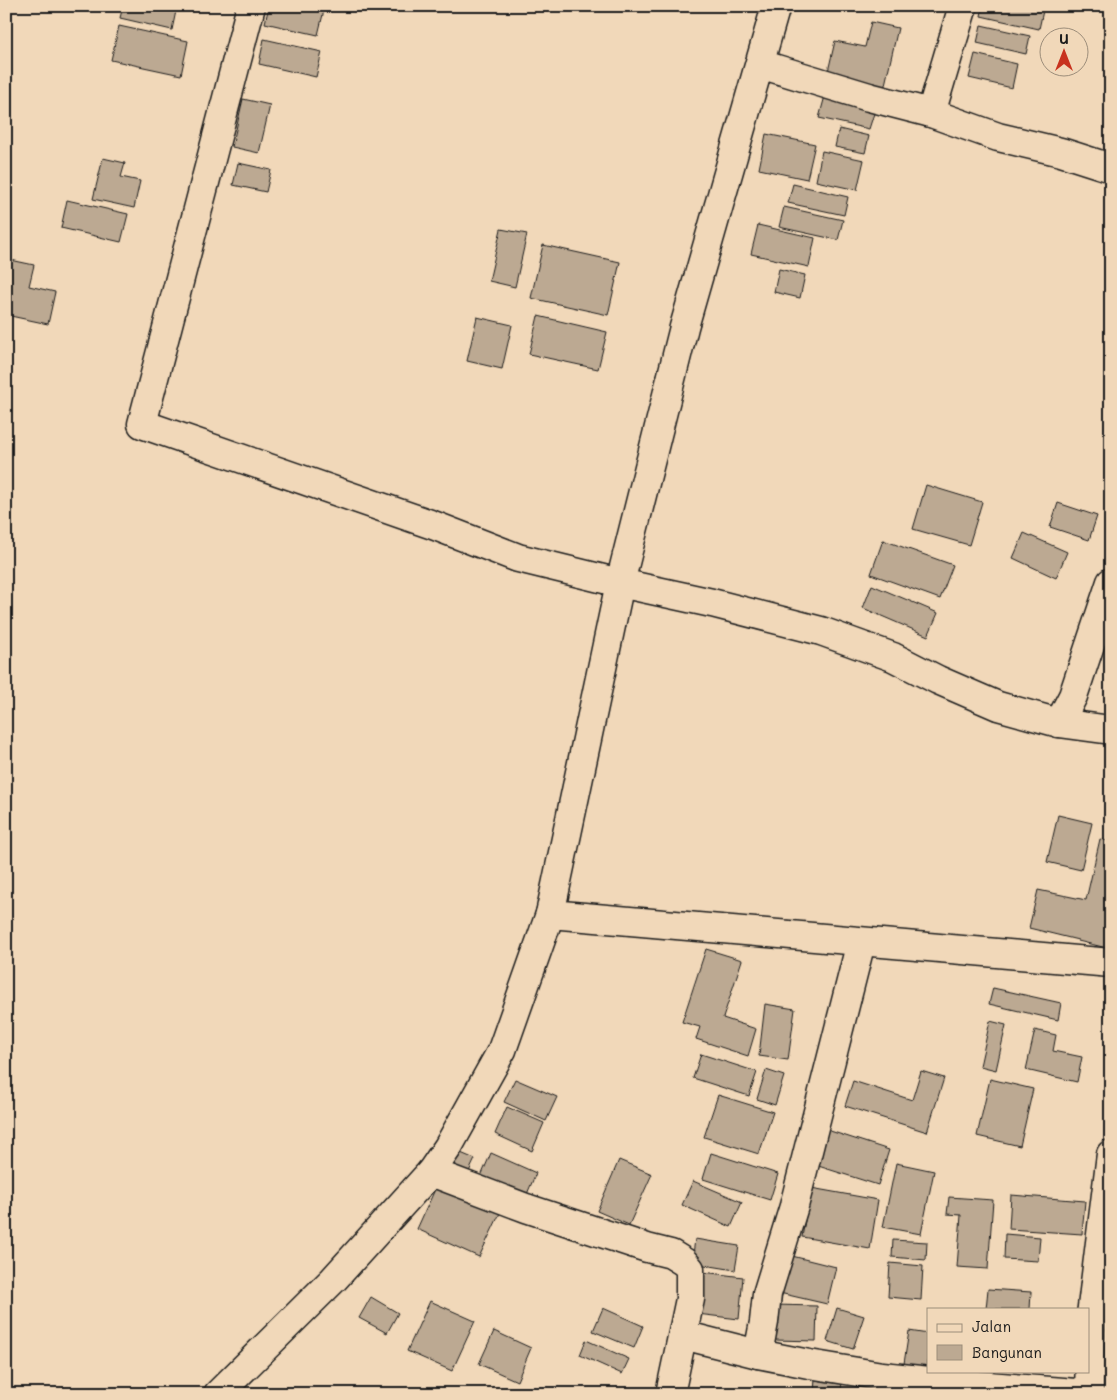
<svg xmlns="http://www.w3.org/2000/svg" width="1117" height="1400" font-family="Mali,sans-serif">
<rect width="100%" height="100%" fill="#f1d8b9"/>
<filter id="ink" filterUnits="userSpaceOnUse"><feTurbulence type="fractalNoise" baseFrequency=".02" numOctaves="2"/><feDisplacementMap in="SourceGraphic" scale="10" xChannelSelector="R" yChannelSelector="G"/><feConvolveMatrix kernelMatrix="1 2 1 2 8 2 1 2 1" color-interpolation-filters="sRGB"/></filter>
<g filter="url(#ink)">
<g fill="#bca992" stroke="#1c1c1c">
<polygon points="123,6 177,6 172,30 120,18"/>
<polygon points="269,6 325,6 318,35 265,23"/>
<polygon points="983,6 1044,6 1039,29 981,16"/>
<polygon points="871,22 898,28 884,89 827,76 835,41 865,47"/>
<polygon points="981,25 1030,36 1026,54 977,43"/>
<polygon points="119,26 188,41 181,75 111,60"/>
<polygon points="264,39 322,52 316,77 259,64"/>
<polygon points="975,54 1017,64 1012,88 969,78"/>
<polygon points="825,96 876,107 869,129 819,118"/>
<polygon points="243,99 270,105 259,153 232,147"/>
<polygon points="839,129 869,136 865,153 835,147"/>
<polygon points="766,134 815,144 807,179 759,169"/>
<polygon points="822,151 864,160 857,190 816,181"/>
<polygon points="103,158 125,163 121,177 140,181 134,208 93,199"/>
<polygon points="238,163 271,170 266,192 233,185"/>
<polygon points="793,184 848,197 844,215 788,203"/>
<polygon points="67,200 128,214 121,242 61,228"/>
<polygon points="784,207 843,220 838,240 779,227"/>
<polygon points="758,225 815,238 809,267 751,254"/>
<polygon points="501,229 527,234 515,287 489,281"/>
<polygon points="543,245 620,262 608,315 531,298"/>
<polygon points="6,259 34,265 29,286 55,292 48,324 6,315"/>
<polygon points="779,269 805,275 800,298 774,292"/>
<polygon points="538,316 607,332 598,369 529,354"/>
<polygon points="477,317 512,325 502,369 467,361"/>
<polygon points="926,485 982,502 969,545 913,529"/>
<polygon points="1058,503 1097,516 1089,540 1050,527"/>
<polygon points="1024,533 1067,552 1056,578 1013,558"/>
<polygon points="883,540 953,565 940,599 871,574"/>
<polygon points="872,585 938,613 928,636 863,608"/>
<polygon points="1058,815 1092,823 1081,870 1047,862"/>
<polygon points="1100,839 1111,842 1111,949 1078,941 1078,940 1029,928 1038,890 1086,900"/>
<polygon points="706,949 742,960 723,1018 756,1029 748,1056 696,1039 700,1027 682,1022"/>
<polygon points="993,988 1061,1003 1058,1020 989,1004"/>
<polygon points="765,1004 795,1009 788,1060 759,1056"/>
<polygon points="990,1021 1006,1025 996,1070 980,1066"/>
<polygon points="1035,1030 1056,1035 1053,1051 1082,1057 1077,1082 1026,1070"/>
<polygon points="701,1054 757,1072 749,1096 693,1078"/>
<polygon points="766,1070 784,1076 775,1105 757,1099"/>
<polygon points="921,1071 944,1078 927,1132 845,1106 853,1081 912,1100"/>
<polygon points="515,1079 557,1097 546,1121 504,1102"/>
<polygon points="990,1079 1033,1089 1020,1146 977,1136"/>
<polygon points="718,1095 773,1112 759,1154 704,1137"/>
<polygon points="507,1107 544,1123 532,1151 495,1134"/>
<polygon points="824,1129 889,1150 878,1185 812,1164"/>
<polygon points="456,1151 475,1159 466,1178 448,1170"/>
<polygon points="491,1153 536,1173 524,1201 479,1181"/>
<polygon points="711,1153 778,1174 770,1200 703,1179"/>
<polygon points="619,1160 652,1174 629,1225 597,1211"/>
<polygon points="896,1163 934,1171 921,1234 883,1227"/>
<polygon points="693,1181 742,1202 731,1227 682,1205"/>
<polygon points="437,1185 500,1213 479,1257 417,1229"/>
<polygon points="811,1188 878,1200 870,1249 802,1237"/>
<polygon points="1011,1195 1085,1201 1082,1234 1009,1229"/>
<polygon points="949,1197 993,1200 988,1269 957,1267 961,1215 947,1214"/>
<polygon points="1005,1234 1040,1237 1038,1261 1004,1259"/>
<polygon points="695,1239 739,1246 735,1270 692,1263"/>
<polygon points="893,1240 927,1242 926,1260 892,1257"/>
<polygon points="784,1254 836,1267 827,1304 775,1292"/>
<polygon points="890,1263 923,1266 921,1300 888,1297"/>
<polygon points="703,1272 743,1277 739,1319 697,1314"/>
<polygon points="988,1289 1031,1292 1030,1309 986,1309"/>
<rect x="1101" y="1290" width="10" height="40"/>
<polygon points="371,1297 398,1313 387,1333 359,1318"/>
<polygon points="430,1301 475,1321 452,1371 407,1351"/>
<polygon points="774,1305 817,1306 816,1341 774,1340"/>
<polygon points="603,1308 643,1326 634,1348 593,1331"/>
<polygon points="837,1308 864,1316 853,1349 827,1341"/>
<polygon points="494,1331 531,1348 517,1381 479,1364"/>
<polygon points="909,1331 928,1334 928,1371 903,1370"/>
<polygon points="586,1340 629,1359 622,1374 580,1355"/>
<polygon points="815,1378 842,1380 841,1394 814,1394"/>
</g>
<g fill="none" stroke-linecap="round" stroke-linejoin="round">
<g stroke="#1c1c1c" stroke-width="31">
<g id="minor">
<polyline points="251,6 142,424 433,525 518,558 620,583 712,603 821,631 893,657 938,680 998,706 1059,723 1111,730"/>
<polyline points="963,6 931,113 998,137 1061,152 1111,168"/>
<polyline points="760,64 869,97 931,113"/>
<polyline points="1059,723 1073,696 1111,582"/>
<polyline points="550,914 1111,963"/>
<polyline points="431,1172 526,1208 647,1248 671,1254 684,1262 690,1269 690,1299 670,1394"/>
<polyline points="683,1335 758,1354 809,1364 882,1376 939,1382 1089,1394"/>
<polyline points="758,1354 764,1322 767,1294 794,1206 861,942"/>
<polyline points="218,1394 333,1280 431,1172 448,1147 502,1050 550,914 620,583 684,327 776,6"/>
<polyline points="1089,1394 1091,1315 1111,1154"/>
</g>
</g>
<use href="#minor" stroke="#f1d8b9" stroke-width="28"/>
</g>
</g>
<rect width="1117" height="1400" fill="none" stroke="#f1d8b9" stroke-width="25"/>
<rect x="12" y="12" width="1092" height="1375" fill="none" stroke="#1c1c1c" stroke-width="2" filter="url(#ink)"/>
<rect x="927" y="1308" width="162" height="65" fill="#f1d8b9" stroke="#9c8d7a"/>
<rect x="937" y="1324" width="25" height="8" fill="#f1d8b9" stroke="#9c8d7a"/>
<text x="972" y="1332" font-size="15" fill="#1c1c1c">Jalan</text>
<rect x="937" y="1345" width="25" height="15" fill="#bca992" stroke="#9c8d7a"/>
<text x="972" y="1358" font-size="15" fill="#1c1c1c">Bangunan</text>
<g transform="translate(1064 52)"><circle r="24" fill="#f1d8b9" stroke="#9c8d7a"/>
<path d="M0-4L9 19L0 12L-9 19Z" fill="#c8321e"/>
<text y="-8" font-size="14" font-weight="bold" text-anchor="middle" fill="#1c1c1c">U</text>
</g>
</svg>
